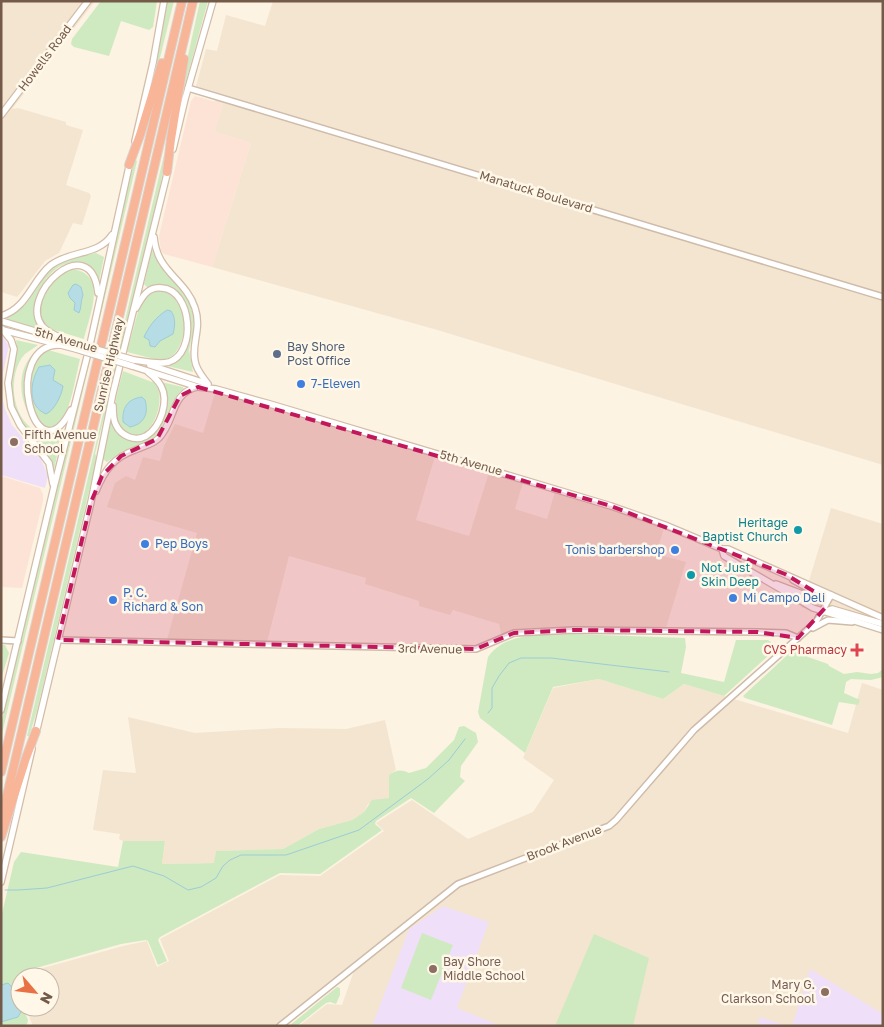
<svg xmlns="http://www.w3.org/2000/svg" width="884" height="1027" font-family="'Golos Text',sans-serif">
<rect width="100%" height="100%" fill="#fcf3e2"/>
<g fill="#f4e5d0">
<polygon points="1,1 95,1 12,109 18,108 66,122 66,125 83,130 66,185 89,193 91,196 82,225 73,223 59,253 45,261 17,297 1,292"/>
<polygon points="273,1 883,1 883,465 434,329 212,267 251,143 214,132 223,104 215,102 216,97 195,90 206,49 217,51 226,15 265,26"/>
<polygon points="216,389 436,453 416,520 469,536 490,469 524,479 515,509 547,519 556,488 665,525 656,554 686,562 665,631 514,633 502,638 499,624 453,610 450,615 419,606 419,601 365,584 366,578 289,556 266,646 166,643 197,533 107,507 115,483 126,476 135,480 143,457 160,461 164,446 175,424 203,433"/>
<polygon points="831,508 883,524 883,633 801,607"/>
<polygon points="599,679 663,699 684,684 848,733 862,683 883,690 883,1026 299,1026 327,1004 342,1005 355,968 280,1026 33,1026 25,1007 50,1007 50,977 23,977 36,970 123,946 147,941 157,967 169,961 160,939 280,875 320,876 384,831 376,823 412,800 468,839 533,812 554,780 523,758 553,688"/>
<polygon points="128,717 195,733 279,728 346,729 385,720 396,770 389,775 389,798 368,804 364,812 352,820 319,829 283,849 216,851 215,863 162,864 165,842 123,841 119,839 120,834 93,830 103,770 136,773"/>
</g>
<g fill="#fde3d5">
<polygon points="195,96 223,104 215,132 251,143 212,267 164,254 161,251 159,236 191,101"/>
<polygon points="1,476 40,488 43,494 43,501 22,588 1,587"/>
</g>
<g fill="#f0dff8">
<polygon points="1,334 9,346 3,373 1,392"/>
<polygon points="1,393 5,409 12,425 41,459 48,476 45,488 1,475"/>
<polygon points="443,906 489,922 457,1008 501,1026 372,1026 409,929"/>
<polygon points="810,969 883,1014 883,1026 792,1026"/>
<polygon points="760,1017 788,1026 757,1026"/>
</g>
<g fill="#cfeac0">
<polygon points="101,1 157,1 153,27 149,30 121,21 109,56 74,47 71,44 72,39"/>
<polygon points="166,1 174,1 155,78 144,116"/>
<polygon points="200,1 208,1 180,103 178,101"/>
<polygon points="164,155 166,155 159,192 95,454 97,457 37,711 29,736 27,736"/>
<polygon points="135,160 137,161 1,738 2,720 116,243 113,242"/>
<path d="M152 250 159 265 186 296 191 308 194 318 193 333 189 350 193 372 167 366 173 362 184 350C184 337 187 318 185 306 182 288 163 281 147 287L144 284Z"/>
<path d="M96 253 104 257 99 282C95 275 91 268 84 264 58 253 31 292 34 315 35 319 37 323 38 326L37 328 5 320 24 305 48 272 59 263 72 258Z"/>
<path d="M70 269C109 272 90 314 84 339L51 329 48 326 46 327C32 302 47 280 70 269Z"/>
<path d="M159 290C190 297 192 346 166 361V359L158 360 127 352 140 304 150 292Z"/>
<path d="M16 340 38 345C34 348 29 351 25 354 7 373 11 418 35 430 44 435 53 430 62 432L54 470C49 463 46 454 41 447 26 426 8 409 11 382 12 367 19 355 16 340Z"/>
<path d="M39 349 40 350H48L80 359C76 374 71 410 61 421 34 451 0 375 39 349Z"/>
<path d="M123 371 152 382 153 381C172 400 146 453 123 431 118 426 115 420 115 413 114 400 120 384 123 371Z"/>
<path d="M161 382 183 387 184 389C169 398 169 420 158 433 150 443 138 444 127 449 120 452 114 457 107 462L103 459 110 419C116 435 125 441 142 440L163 414Z"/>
<path d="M572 634 685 638 686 647 681 673 724 682 736 640H768L771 642V650L769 655 724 696 684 684 663 699 599 679 553 687 525 753 480 718 478 712 488 657C507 631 543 635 572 634Z"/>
<polygon points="1,645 5,645 9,653 1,679"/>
<polygon points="796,647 806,651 808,657 828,664 829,666 844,674 857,672 871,674 878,673 883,669 883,677 871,680 851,679 846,682 844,693 860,700 858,705 839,702 832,725 745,698 743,696"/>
<path d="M464 726 476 733 478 742 461 766 460 777 465 781 434 813 411 798 376 821 375 824 382 830 320 874 280 873 160 937 158 940 167 961 158 965 148 941 146 940 121 944 36 968 15 979 13 984 20 1001V1007H23L28 1020 27 1024 23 1026H1V918L14 862 21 852 118 867 123 841H165L162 864 214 863 216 851 283 849 319 829 352 820 364 812 372 800 389 798V775C396 770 401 769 409 773L426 768 454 740 459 727Z"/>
<polygon points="422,933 453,945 431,1000 401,988"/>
<polygon points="594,934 649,958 633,1026 555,1026"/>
<polygon points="337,987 340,988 340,995 336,1004 330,1002 326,1003 297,1026 289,1026"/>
</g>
<g fill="#b6dde6" stroke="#9dccd8">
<path d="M76 284 81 287 83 295C80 302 82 307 79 313L74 310 75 303 70 298 68 293 73 285Z"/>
<path d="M167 310 171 311C176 318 175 326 173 334L160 341 155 347 150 346 149 340 144 337C149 326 156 317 167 310Z"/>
<path d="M50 365 55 370 53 380 63 386C62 395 54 411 46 414 27 406 30 382 39 367Z"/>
<path d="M142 397 145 400C149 414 144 424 130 427L123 422C122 408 127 399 142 397Z"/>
<polygon points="8,983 11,986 22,1010 18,1017 1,1022 1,985"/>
</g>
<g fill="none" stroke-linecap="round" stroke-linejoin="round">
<g stroke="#9dccd8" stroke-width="1">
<polyline points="488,713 492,708 492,688 499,676 509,663 521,658 551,658 669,672"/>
<polyline points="5,890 18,890 47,888 133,866 164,876 188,890 201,887 216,878 223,866 230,860 241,855 286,855 359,830 428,779 449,760 465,739"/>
</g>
<g stroke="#cebba9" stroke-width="8">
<g id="tertiary">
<polyline points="188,88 883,297"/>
<polyline points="793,580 820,595 825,604"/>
<polyline points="813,628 828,620 852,622"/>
<polyline points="1,640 18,641"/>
<polyline points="58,640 476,649 514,633 574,630 758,632 786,633 798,638"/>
<polyline points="280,1026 458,884 609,826 616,820 694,730 816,622 830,597"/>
</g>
</g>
<g stroke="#d3bda9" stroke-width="8">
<g id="secondary">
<polyline points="1,115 88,1"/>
<polyline points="135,141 153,63 164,1"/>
<polyline points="173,149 185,99 213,1"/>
<path d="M154 237C157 273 185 278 195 308 202 329 191 344 195 361 196 370 203 377 208 384"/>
<path d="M1 316C27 309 32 280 51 265 71 250 98 256 112 235"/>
<polyline points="1,321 78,344"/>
<polyline points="2,329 11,340 14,349 8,383 11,407 20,425 49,463 53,484"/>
<polyline points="3,330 76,349"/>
<path d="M63 339C57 336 48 332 43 327 16 296 91 227 98 293"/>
<path d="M61 345C0 342 34 482 71 410"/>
<path d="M134 360C144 361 158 365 169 362 197 353 192 290 162 288 148 286 142 297 136 308"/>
<polyline points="150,365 205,383"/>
<polyline points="132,366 198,387 216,389 270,404 611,506 665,525 722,549 728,549 883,618"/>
<path d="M113 406C113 412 113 420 116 425 121 436 135 442 146 436 161 427 169 401 161 386 158 380 153 376 148 372"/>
<path d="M96 491C104 471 114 457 135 450 143 446 152 445 159 438 176 420 170 394 197 387"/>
<polyline points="722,549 724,556 813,608 883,630"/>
<polyline points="776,584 821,601 826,600 831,595"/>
<polyline points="823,612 832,609 883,624"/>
<polyline points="1,710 54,487 89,349 130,162"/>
<polyline points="36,733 91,502 113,393 168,170"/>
<polyline points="1,882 32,749"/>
</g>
</g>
<g stroke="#dbd4cf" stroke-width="10">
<g id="motorway">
<polyline points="129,165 140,135 162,63"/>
<polyline points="167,172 171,139 184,59"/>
<polyline points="1,772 182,1"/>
<polyline points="1,821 193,1"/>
<polyline points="1,837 26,758 36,731"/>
</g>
</g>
<use href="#tertiary" stroke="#fff" stroke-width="5"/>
<use href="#secondary" stroke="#fff" stroke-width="5.5"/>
<use href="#motorway" stroke="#f8b598" stroke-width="8"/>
<g stroke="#d3bda9" stroke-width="8" stroke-linecap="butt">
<g id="secondary-bridge">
<polyline points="78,344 134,360"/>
<polyline points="76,349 132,366"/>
</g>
</g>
<use href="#secondary-bridge" stroke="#fff" stroke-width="5.5"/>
</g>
<path fill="#c2185b" fill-opacity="0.2" stroke="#c2185b" stroke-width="4" stroke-dasharray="10 6" stroke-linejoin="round" d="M198 387 611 506 785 574 820 595 825 608 798 638 758 632 574 630 514 633 476 649 58 640 91 502 102 476 121 456 157 439 180 396Z"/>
<circle fill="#5c6f8a" stroke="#fff7e8" stroke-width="2" cx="277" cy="354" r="5"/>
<g fill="#3f7fe0" stroke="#fff7e8" stroke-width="2">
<circle cx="301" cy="384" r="5"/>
<circle cx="145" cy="544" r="5"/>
<circle cx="675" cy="550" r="5"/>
<circle cx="733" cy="598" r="5"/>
<circle cx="113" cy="600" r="5"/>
</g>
<g fill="#8d6e63" stroke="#fff7e8" stroke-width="2">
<circle cx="14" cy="442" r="5"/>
<circle cx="433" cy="969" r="5"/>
<circle cx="825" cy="992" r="5"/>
</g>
<g fill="#0f9aa8" stroke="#fff7e8" stroke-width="2">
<circle cx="798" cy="530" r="5"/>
<circle cx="691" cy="575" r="5"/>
</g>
<path fill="#e0444e" stroke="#fff7e8" stroke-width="2" d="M854.5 642.5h5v5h5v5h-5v5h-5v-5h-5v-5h5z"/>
<g text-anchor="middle" stroke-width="5" stroke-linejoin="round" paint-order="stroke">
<g font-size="12" fill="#745a48" stroke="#fff7e8">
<text transform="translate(45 58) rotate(-53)" y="4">Howells Road</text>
<text transform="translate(536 192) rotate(17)" y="4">Manatuck Boulevard</text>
<text transform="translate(66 340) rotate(16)" y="4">5th Avenue</text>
<text transform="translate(109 365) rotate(-77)" y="4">Sunrise Highway</text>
<text transform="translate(471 463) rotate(16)" y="4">5th Avenue</text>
<text transform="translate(430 649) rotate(1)" y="4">3rd Avenue</text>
<text transform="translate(564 843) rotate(-21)" y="4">Brook Avenue</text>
</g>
<g font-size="12" fill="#4e5e75" stroke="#fff7e8" text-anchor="start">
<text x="287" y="351">Bay Shore<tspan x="287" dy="14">Post Office</tspan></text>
</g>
<g font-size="12" fill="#366cbe" stroke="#fff7e8" text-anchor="start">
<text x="311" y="388">7-Eleven</text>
<text x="155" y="548">Pep Boys</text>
<text x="665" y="554" text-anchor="end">Tonis barbershop</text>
<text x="123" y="597">P. C.<tspan x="123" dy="14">Richard &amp; Son</tspan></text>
<text x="743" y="602">Mi Campo Deli</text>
</g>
<g font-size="12" fill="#785e54" stroke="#fff7e8" text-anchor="start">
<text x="24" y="439">Fifth Avenue<tspan x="24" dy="14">School</tspan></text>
<text x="443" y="966">Bay Shore<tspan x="443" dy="14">Middle School</tspan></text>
<text x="815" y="989" text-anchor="end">Mary G.<tspan x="815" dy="14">Clarkson School</tspan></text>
</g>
<g font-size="12" fill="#0d838f" stroke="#fff7e8" text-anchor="end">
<text x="788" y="527">Heritage<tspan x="788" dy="14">Baptist Church</tspan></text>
<text x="701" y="572" text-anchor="start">Not Just<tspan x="701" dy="14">Skin Deep</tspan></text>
</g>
<g font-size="12" fill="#be3a42" stroke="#fff7e8" text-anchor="end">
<text x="847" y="654">CVS Pharmacy</text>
</g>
</g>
<rect width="884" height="1027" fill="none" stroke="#745a48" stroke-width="5"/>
<g transform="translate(35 992) rotate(118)"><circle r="24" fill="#fff7e8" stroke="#c7b8a8"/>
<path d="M0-4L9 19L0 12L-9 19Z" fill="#e87145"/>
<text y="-8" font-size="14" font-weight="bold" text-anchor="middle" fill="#745a48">N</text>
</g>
</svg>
